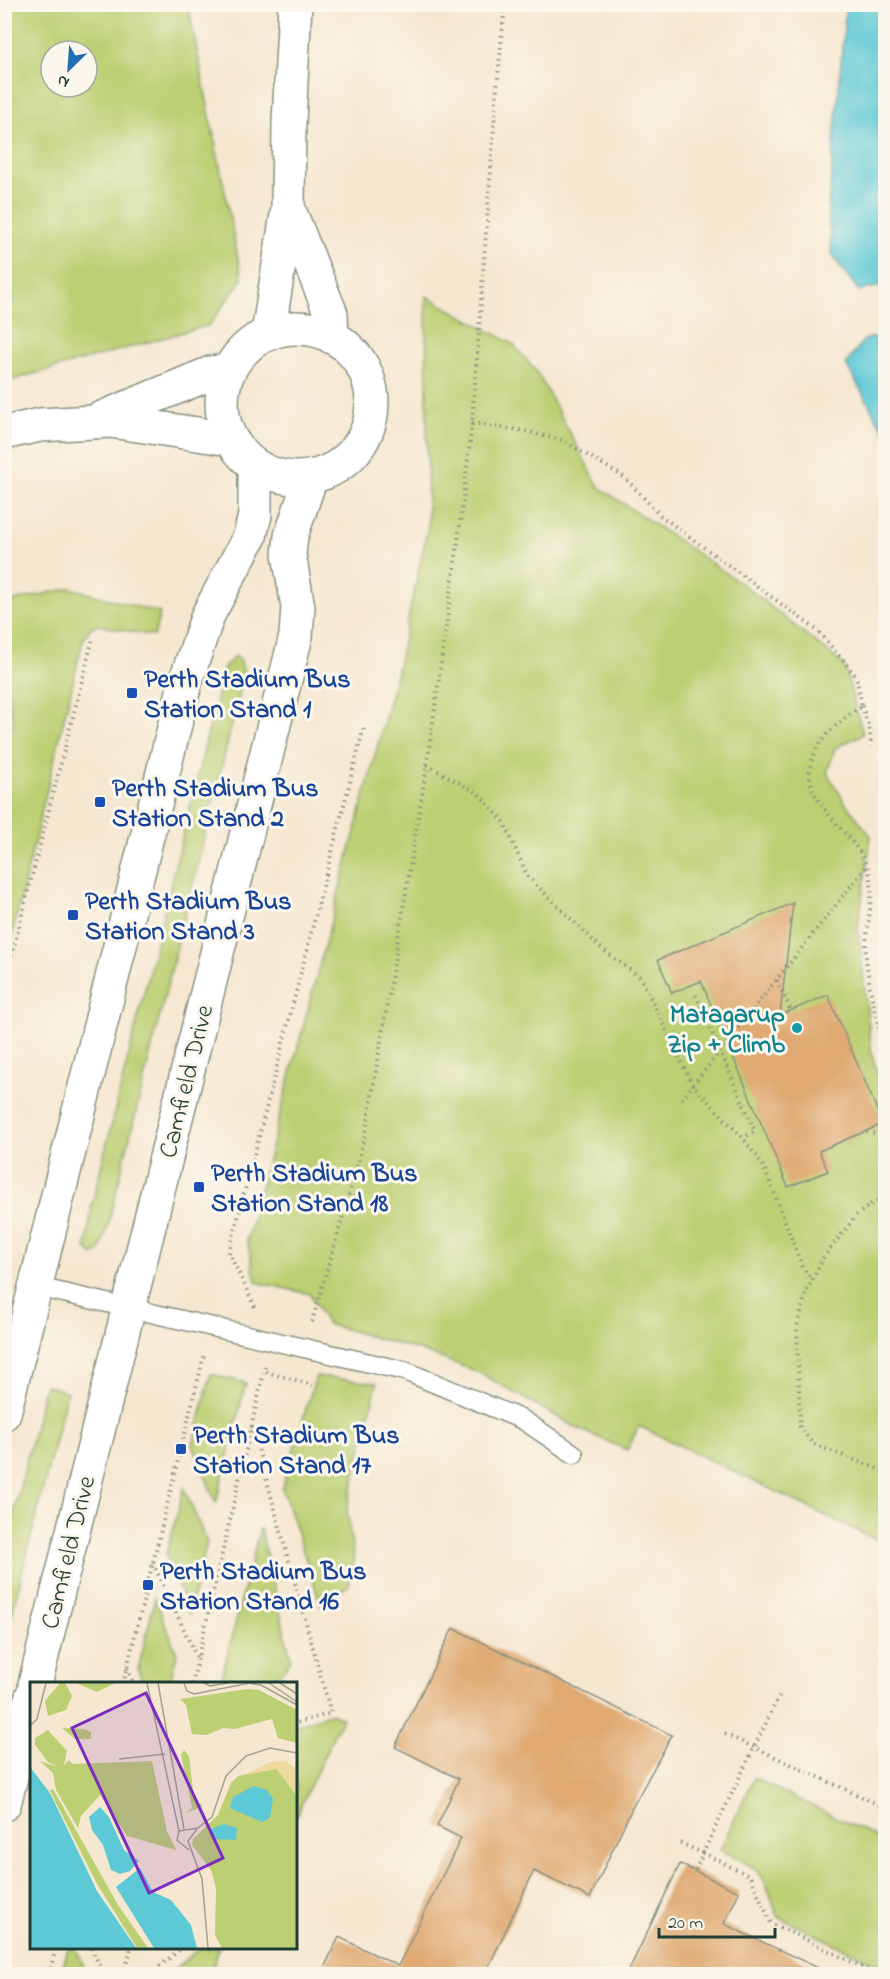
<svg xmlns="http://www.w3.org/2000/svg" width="890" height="1979" font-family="'Indie Flower',sans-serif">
<rect width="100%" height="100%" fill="#fbf7ec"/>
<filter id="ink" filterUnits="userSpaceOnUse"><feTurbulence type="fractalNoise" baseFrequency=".0167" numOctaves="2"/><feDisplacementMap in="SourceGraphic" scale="12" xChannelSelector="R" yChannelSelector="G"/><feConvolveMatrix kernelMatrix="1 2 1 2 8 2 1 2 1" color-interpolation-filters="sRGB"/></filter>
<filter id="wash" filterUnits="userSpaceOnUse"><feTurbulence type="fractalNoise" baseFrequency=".008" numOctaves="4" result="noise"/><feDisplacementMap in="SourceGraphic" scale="24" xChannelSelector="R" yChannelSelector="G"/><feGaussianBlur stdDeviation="1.35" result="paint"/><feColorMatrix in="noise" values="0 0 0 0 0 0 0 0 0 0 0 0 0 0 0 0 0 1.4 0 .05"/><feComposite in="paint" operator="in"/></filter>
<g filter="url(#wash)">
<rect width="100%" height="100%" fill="#f6e7d0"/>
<g fill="#bccf72" stroke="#6e8653" stroke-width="1.5" fill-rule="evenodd">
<path d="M5 5H188L242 279 209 325 5 382ZM51 51H87V87H51Z"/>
<polygon points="426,296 513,344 538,374 599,487 745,586 844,665 863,734 835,748 827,773 846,804 871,836 858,927 872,1056 885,1095 885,1544 639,1426 627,1450 577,1428 480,1373 422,1351 327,1324 310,1294 256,1282 247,1239 395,680 428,527"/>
<polygon points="70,588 160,613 154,636 98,625 90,628 83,640 5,964 4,762 13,723 5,679 5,603"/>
<polygon points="235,656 241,661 244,676 107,1229 100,1251 92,1255 86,1248 92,1204 224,668"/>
<polygon points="211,1374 246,1383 216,1503 193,1445"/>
<polygon points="316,1376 377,1383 347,1509 354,1560 349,1585 321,1605 282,1488"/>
<polygon points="45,1385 67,1392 5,1642 5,1549"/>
<polygon points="184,1488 207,1543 189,1613 166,1555"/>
<path d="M260 1528 291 1659C274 1690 251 1684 220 1683Z"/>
<polygon points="155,1598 177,1654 170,1683 143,1683 138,1670"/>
<polygon points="331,1713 342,1718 296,1816 296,1725"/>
<path d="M754 1778 885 1841V1968L778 1917C761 1870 766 1872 720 1850Z"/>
<polygon points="68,1948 76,1948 87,1974 61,1974"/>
<polygon points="200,1948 219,1948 211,1974 169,1974"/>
</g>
<g fill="#5ec9d6" stroke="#3e8385" stroke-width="1.5">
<polygon points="846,5 886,5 885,285 859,291 832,255 828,213"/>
<polygon points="5,215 10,232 12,303 5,314"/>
<polygon points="885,334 886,334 885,433 846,364 864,340"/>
</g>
<g id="blocks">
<g fill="#dfa971">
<polygon points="793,903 780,1015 828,995 883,1124 819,1151 828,1171 788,1187 701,981 672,993 658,960"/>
<polygon points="453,1628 672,1735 633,1806 590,1898 534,1871 485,1974 321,1974 339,1937 398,1966 461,1838 437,1826 459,1779 395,1747"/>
<polygon points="680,1864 739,1892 724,1924 831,1974 627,1974"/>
</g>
</g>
</g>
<g filter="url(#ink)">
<use href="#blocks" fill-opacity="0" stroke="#8a9282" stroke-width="1.5"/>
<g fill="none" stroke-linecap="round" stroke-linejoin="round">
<g stroke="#8a9282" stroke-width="21">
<polyline id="service" points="37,1287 405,1371 523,1420 574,1454"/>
</g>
<g stroke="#8a9282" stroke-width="36">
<g id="minor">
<polyline points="289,210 331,314 332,337"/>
<circle cx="297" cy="403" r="75"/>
<polyline points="268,334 288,208 289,122 295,4"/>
<polyline points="100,419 211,373 229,371"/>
<polyline points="4,433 40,425 111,421 230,439"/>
<polyline points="4,1413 186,680 208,615 250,536 255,515 255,466"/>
<polyline points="35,1684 296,636 298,607 289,554 291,536 311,477"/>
<polyline points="4,1804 32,1696"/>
</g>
</g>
<g stroke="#8a9282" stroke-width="4" stroke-dasharray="1.5 4.5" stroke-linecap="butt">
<path d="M472 423 525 431 564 441 624 477 660 515 818 631 856 676 862 706C838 722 809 743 810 776 812 812 862 837 870 876 875 900 864 933 866 958 869 989 877 1022 886 1052"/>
<polyline points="862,706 870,731 871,747"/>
<polyline points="427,765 478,793 504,822 528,877 602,949 641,978 692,1084 743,1138 764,1167 802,1266 812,1280"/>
<polyline points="777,980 791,1011"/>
<polyline points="4,985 93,638"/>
<polyline points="696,995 755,1131 743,1138"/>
<polyline points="682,1099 866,867"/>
<polyline points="867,1131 886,1138"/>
<polyline points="886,1193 857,1215 823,1258 806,1293 797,1327 800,1427 813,1444 886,1472"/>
<polyline points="255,1307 229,1253 364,727"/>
<polyline points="312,1322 356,1171 367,1125 427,765 460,526 472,423 497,86 505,4"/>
<polyline points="266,1372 313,1385"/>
<polyline points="252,1427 331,1713 296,1723"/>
<polyline points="153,1563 198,1660"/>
<polyline points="127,1668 134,1684"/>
<polyline points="123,1684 204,1355"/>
<polyline points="192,1684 265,1367"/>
<polyline points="779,1696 703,1853 750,1876 771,1923 877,1974"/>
<polyline points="725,1734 886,1808"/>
<polyline points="680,1843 703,1853 695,1871"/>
<polyline points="91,1948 104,1974"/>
<polyline points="49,1974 56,1948"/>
<polyline points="124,1974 131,1948"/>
<polyline points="150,1974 182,1948"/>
</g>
<use href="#service" stroke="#fff" stroke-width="18"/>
<use href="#minor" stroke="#fff" stroke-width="33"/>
</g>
</g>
<g fill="#1a4fb4" stroke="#fbf7ec" stroke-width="2">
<rect x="126" y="687" width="12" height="12" rx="3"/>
<rect x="94" y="796" width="12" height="12" rx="3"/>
<rect x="67" y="909" width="12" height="12" rx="3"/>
<rect x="193" y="1181" width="12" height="12" rx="3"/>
<rect x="175" y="1443" width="12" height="12" rx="3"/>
<rect x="142" y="1579" width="12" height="12" rx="3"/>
</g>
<circle fill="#0f9aa8" stroke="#fbf7ec" stroke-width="2" cx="797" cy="1028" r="6"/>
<g text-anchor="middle" stroke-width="6" stroke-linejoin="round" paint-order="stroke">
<g font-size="26" font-weight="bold" fill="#164399" stroke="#fbf7ec" text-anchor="start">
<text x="144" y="687">Perth Stadium Bus<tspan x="144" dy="30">Station Stand 1</tspan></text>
<text x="112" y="796">Perth Stadium Bus<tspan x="112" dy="30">Station Stand 2</tspan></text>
<text x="85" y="909">Perth Stadium Bus<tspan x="85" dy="30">Station Stand 3</tspan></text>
<text x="211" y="1181">Perth Stadium Bus<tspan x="211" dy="30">Station Stand 18</tspan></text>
<text x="193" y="1443">Perth Stadium Bus<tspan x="193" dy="30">Station Stand 17</tspan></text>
<text x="160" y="1579">Perth Stadium Bus<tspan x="160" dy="30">Station Stand 16</tspan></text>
</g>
<g font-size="26" font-weight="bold" fill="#0d838f" stroke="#fbf7ec" text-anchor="end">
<text x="785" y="1022">Matagarup<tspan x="785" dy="30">Zip + Climb</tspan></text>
</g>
<g font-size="26" fill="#1f3d34" stroke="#fbf7ec">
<text transform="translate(185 1081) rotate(-76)" y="9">Camfield Drive</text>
<text transform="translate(67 1552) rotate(-76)" y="9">Camfield Drive</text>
</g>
</g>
<g transform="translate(30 1682)">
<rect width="267" height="267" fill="#f6e7d0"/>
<path d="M30 1H35L42 14 36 28 18 34 15 19ZM46 1H85L67 10ZM218 7 229 8 267 28V61L248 56 242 37 205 47 193 46 177 53 162 52 156 23 150 17ZM32 46 54 47 61 50V57H45ZM18 48 37 69 34 83 39 78 43 82 122 79 137 149 146 168 97 154 70 113 51 134 48 146 26 108 23 91 10 79 28 85 18 80 5 63V56ZM154 68 159 74 164 117 173 124 156 131 162 126 151 73ZM238 87H247L267 114V266H192L185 253 186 206 181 188 162 163 163 157 188 133 201 101 208 94ZM23 107 88 223 118 266H107L67 202 23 115 20 108Z" fill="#bccf72"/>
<path d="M255 79 267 87V114L247 87 215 93 240 80Z" fill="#eeda9e"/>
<path d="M0 85 20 111 67 209 106 266H0ZM224 104 237 108 243 117 240 136 232 140 200 126 203 115ZM70 125 79 135 94 168 109 179 100 189 90 192 81 188 73 163 62 148 59 135ZM194 142 207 146 206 158 184 157 181 147ZM110 186 123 210 141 218 161 243 167 266H124L86 205Z" fill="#5ec9d6"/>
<path fill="none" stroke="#a0a392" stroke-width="1.5" d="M117 1 149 149M128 1 154 147M154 1 157 9 164 12 220 1M174 1 180 4 197 1M218 1 231 3 267 23M239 1 267 20M250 1 267 12M0 44 7 37 16 1M89 77 135 72M167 147 158 159 172 197 178 266M149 149 168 146 182 135 196 94 216 74 240 66 267 71M149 149 147 158 159 168"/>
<path fill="#7b2cbf" fill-opacity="0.15" stroke="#7b2cbf" stroke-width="3" d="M116 11 193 176 119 211 42 46Z"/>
<rect width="267" height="267" fill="none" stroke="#1f3d34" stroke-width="3"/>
</g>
<rect width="890" height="1979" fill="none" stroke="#fbf7ec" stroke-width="24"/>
<g transform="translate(69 69) rotate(205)"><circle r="28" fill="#fbf7ec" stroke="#a3ada2" stroke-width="1.5"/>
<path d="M0-4.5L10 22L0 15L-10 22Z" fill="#1f6fb2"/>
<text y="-9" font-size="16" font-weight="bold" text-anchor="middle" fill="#1f3d34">N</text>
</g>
<path d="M659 1928v9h116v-9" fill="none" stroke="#1f3d34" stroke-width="3"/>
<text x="668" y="1928" font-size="18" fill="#1f3d34" stroke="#fbf7ec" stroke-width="4.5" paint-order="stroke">20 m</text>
</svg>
